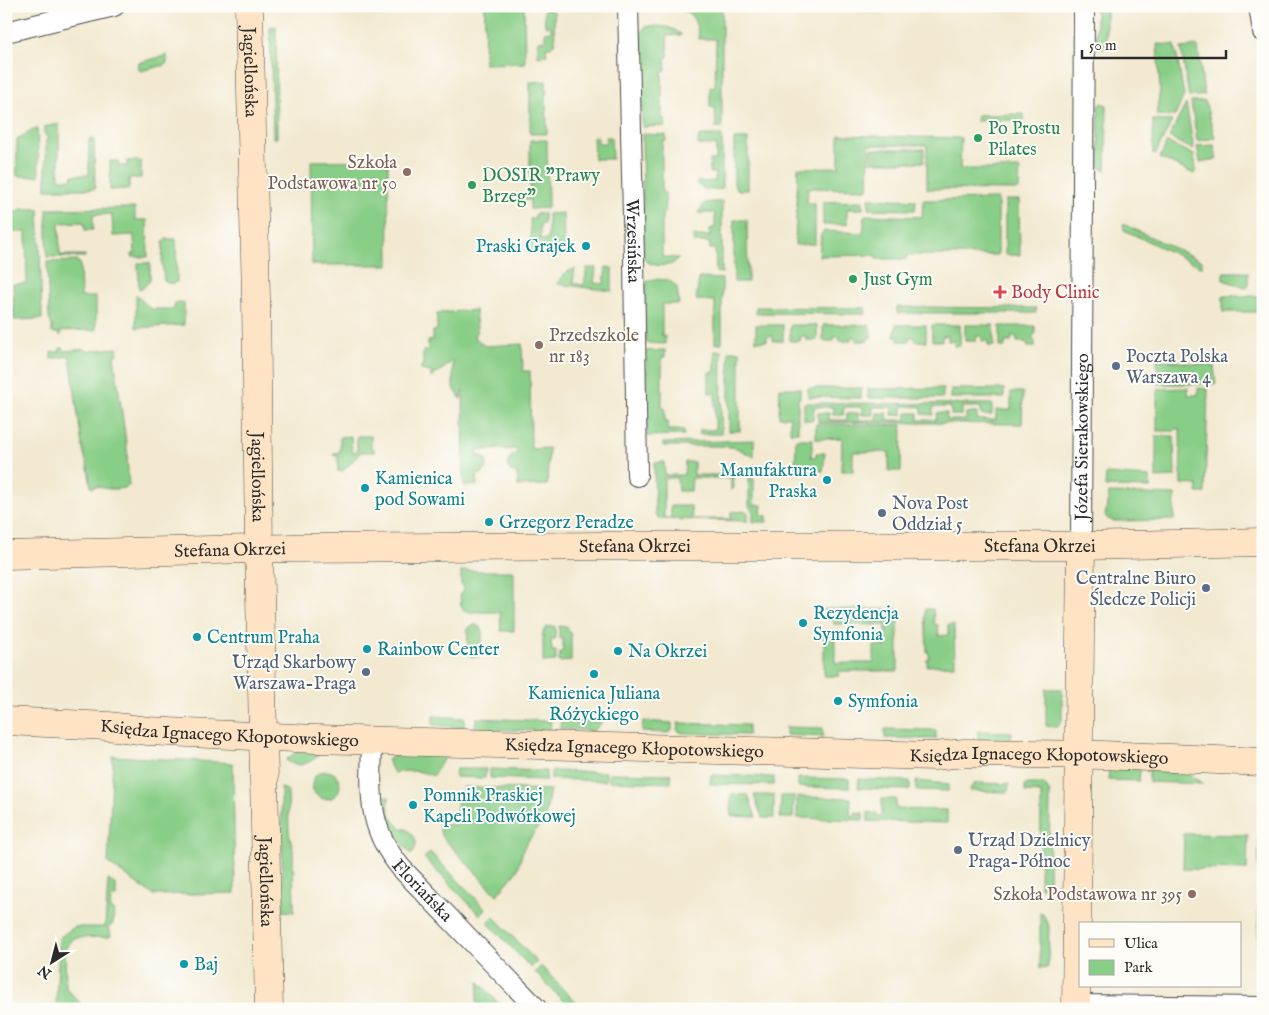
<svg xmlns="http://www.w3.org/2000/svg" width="1269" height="1015" font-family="'IM FELL English',serif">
<rect width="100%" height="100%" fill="#fdfcf7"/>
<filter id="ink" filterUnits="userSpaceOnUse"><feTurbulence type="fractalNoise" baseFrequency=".02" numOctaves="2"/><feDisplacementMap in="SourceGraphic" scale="10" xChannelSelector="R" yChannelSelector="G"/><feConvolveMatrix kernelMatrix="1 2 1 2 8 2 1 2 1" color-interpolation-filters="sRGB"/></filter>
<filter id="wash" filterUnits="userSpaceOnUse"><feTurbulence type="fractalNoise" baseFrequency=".0096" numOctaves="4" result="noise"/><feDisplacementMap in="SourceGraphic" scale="20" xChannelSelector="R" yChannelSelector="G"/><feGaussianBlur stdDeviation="1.12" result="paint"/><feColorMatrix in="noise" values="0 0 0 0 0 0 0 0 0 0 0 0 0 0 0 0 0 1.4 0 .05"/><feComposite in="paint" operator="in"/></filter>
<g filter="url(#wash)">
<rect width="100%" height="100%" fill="#f2e9d0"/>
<g fill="#89ce87" stroke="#5a7c59">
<polygon points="485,6 524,6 525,63 484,64"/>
<path d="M643 6H722V128H716L715 108 710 107V87L715 86 716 39H699C695 1 676 10 646 8Z"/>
<rect x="1096" y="6" width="10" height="42"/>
<polygon points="551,9 554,12 555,43 551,47 546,47 547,55 538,56 538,41 545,40 545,32 551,31 551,26 545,26 544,10"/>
<polygon points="276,26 277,138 273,138 270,27"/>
<path d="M649 26C663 26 671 26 682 35L667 36 668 57 665 58 666 71 662 72V119H665V126L642 127 641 32 644 28Z"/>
<polygon points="1157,44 1175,45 1184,95 1175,116 1156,115 1160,90"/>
<polygon points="1198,46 1204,95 1189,97 1181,48"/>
<polygon points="167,55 167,63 165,65 141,71 139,70 138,63"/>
<polygon points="546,81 547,134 530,134 530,82"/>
<polygon points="1205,101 1215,138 1197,141 1191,102"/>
<polygon points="1101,103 1107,105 1106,171 1099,166 1098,106"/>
<polygon points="1186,104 1194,150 1169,137"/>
<polygon points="1024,114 1024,120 976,121 977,115"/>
<polygon points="1153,120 1172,121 1155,155 1153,154"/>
<polygon points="59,124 59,179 72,179 73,175 89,175 89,139 94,139 95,189 46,189 46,140 48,138 44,133 44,127"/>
<polygon points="37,128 39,176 17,176 17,139"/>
<path d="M642 134 666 135V141H662V192L665 193V213L662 214V257L679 258C673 268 652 268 644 259Z"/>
<polygon points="699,135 722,135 722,189 706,190 697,184 697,182 715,181 715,173 710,173 710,160 716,160 716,145 698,145"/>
<polygon points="839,135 961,138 960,169 1020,169 1019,190 927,189 927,145 869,145 868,189 808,188 807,203 815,203 815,244 795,245 798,168 839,167"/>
<polygon points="593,137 598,137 598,143 606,143 606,137 611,137 612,159 594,159"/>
<polygon points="734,139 748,139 748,190 738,190 734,185"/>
<polygon points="530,140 547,140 548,208 530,209 530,200 525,200 524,194 530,193"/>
<polygon points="1167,142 1194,155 1196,170 1194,174 1160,158"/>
<polygon points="1214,145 1217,159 1200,162 1197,146"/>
<rect x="871" y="149" width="53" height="13"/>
<polygon points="388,160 389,265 312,265 311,161"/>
<polygon points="110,161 118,161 119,166 127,166 127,161 141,161 141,178 129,178 129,189 110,190"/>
<polygon points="869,198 916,200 915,210 869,209"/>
<polygon points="998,199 998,255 907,255 906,259 876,259 875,255 819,256 821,235 824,231 863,233 865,215 922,217 923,200"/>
<polygon points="1005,200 1019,200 1020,255 1005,255"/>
<polygon points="722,201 722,273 716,272 715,249 710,249 709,242 694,242 694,236 710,236 710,229 715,227 715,213 698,213 705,203"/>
<polygon points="863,201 863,209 847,209 847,224 823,225 823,202"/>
<polygon points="135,208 135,220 147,220 148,257 132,257 132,254 135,254 134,235 113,236 112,214 93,215 93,230 85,230 84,222 59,223 60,255 85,255 85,257 47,257 47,209"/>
<polygon points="22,209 39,209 42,319 14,320 13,284 27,283 26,232 12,232 12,221 14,213"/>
<polygon points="544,213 544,224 540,224 540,239 548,240 548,214 563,213 564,249 526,250 525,243 531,243 530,219 535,219 535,214"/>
<polygon points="734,220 747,220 748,282 734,282"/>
<polygon points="1123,224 1202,261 1202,267 1124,230"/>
<polygon points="165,239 176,239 177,282 174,282 174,284 168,283 164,281 162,263 163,242"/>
<polygon points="77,261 80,263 81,297 96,297 96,330 61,331 61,335 59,335 59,333 52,333 52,326 49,318 47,262"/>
<polygon points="138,263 150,263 150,281 144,287 139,289"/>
<path d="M606 267 612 268V291L557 284C561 276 566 271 575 269L573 283 584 285 587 268H596L594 283 604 284Z"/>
<polygon points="1224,272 1248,272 1248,288 1223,280"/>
<polygon points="699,278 722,279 722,343 715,344 715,301 696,300"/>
<polygon points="654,279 669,280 677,287 679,304 662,304 662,336 665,336 665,344 646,343 645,286 647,281"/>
<polygon points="136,295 151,309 174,309 175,303 184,303 184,325 136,328"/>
<rect x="1223" y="296" width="40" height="16"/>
<polygon points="756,307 865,308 866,314 756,313"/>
<polygon points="897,307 1036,308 1036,313 897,313"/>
<path d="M475 310 477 329 474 337 485 346 522 344 523 371H530L531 449 549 448 547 485 518 486 517 474 511 472 508 467C508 460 510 455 517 454V449L477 450V454L486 459 487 468 481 474 477 475V485L464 486 463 391H462L461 399 453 387V361L431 378V372L421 370V366L423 365V351L428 350V341L433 340V331L437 330V313Z"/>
<polygon points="756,325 783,325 783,341 773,341 773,336 767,336 767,341 756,341"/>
<polygon points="790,325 817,325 817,340 806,340 806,336 801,336 800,341 790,341"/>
<polygon points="823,325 869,325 872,337 868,337 868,341 857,341 856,337 851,337 851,341 840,341 840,337 834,337 834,341 823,341"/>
<polygon points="896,325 926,325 926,342 915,341 914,337 909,337 909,341 898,341 898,336 894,336"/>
<polygon points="932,325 960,325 960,346 954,346 954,341 948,341 948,336 942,336 942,341 932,341"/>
<polygon points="965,325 994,325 994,346 988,346 988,341 982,341 982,336 977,336 976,341 965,341"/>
<polygon points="1000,326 1035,326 1035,334 1032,338 1035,342 1035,347 1028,347 1027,342 1017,342 1017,337 1012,337 1011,342 1005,342 1005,347 1000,347"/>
<path d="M60 348H63L65 351 84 349 86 351 117 348 118 353 114 356 128 456 127 457 129 486C121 490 106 490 97 486L92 488 91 487 88 468 82 446 70 356 51 359V352H59Z"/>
<polygon points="665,350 665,357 662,357 662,408 665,408 665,422 668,422 668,430 684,430 684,435 647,436 646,351"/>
<polygon points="715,351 722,351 721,434 699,434 699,430 715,430 715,393 709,393 709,372 715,372"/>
<rect x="729" y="351" width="11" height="80"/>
<polygon points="1157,359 1214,366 1216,384 1158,384"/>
<polygon points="780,388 800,388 800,398 798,398 798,432 790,432 790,417 779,417"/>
<polygon points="808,388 861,388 861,398 808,397"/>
<polygon points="943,388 943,398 868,398 868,389"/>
<polygon points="1188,388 1188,395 1198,395 1198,388 1208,389 1205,493 1197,493 1198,485 1181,484 1180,429 1175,429 1174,431 1157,431 1157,389"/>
<rect x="951" y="389" width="53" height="9"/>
<polygon points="1011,392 1023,392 1022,424 818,422 818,413 829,413 829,420 847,420 847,413 858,413 859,420 876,420 877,413 887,413 888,420 906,420 907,413 918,413 918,420 936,420 937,413 947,413 947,420 966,420 966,413 977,413 977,420 996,420 996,410 1011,410"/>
<polygon points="804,403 992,404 992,415 981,415 981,407 962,407 962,415 951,415 951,407 933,407 933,415 922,414 922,407 902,406 902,415 892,415 892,407 873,407 873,415 862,415 862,407 844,407 843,415 833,415 833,407 814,407 813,420 804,420"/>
<polygon points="816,424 902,425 901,471 889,471 889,452 853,452 853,471 841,471 842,438 816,439"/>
<polygon points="351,436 352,452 357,452 357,436 371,436 371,448 374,449 374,452 361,452 343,471 338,471 338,456 334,456 334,453 340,452 340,437"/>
<polygon points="1156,436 1174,436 1175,477 1156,478"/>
<polygon points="796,439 813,439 811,457 816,457 816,453 825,453 823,471 795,472"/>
<polygon points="754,440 754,457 737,448 725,446 663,446 663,443"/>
<polygon points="664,462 665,475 684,475 685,462 694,462 694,475 731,475 731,462 733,462 734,488 731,491 731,478 692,478 691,491 678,491 677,478 664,478 664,518 671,518 671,506 691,506 692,519 731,519 731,512 746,511 748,513 748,521 659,519 655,514 654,463"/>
<polygon points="1106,474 1150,477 1150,488 1105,487"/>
<polygon points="749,478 754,479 754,505 762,505 761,515 767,516 767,522 753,522 753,512 749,506"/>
<polygon points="1109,493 1175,495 1174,520 1113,521 1108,519 1105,516"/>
<polygon points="461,571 514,571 514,631 501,631 500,612 466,612 461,607 460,594 463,592 463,586 461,584"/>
<polygon points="824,609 898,609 898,671 839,671 839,676 824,676 824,634 835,634 835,663 874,663 874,646 886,646 886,625 834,624 833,619 824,618"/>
<polygon points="925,609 933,609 934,624 938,625 939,636 948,635 948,625 954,625 955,665 927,666 927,659 929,659 929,652 927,652"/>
<polygon points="472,625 477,625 482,629 482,653 478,657 472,657 467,653 468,629"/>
<polygon points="555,626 555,639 551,640 552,651 556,651 556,661 543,662 543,632 547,627"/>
<polygon points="559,626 567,627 571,634 571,661 559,662 560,652 563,651 563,639 559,638"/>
<polygon points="1046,689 1062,689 1062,720 1057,727 1046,726"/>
<polygon points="433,716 465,718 464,728 433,725"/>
<polygon points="476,718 551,721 550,731 475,729"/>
<polygon points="561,720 602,722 594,731 560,729"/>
<polygon points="643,721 672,723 672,730 668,733 642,732"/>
<polygon points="678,723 748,725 748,735 682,733 677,730"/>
<polygon points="786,727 823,728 823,737 786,735"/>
<polygon points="885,729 936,730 936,739 885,738"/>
<polygon points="978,731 1012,732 1011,741 978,740"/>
<path d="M314 751 318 752V756C308 764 297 769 286 760 294 751 302 752 314 751Z"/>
<path d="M398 753 446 755 433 776C421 770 407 770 394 773L387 760Z"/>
<polygon points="113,756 233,763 235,893 153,895 108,863"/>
<polygon points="1109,767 1140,768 1139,781 1108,780"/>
<polygon points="1149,768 1182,769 1203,784 1149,782"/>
<polygon points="456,769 486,769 485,778 455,777"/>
<polygon points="490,769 546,771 546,780 490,778"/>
<circle cx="326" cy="785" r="14"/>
<polygon points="551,771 606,772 606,781 551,779"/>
<polygon points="609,773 671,774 671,783 609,781"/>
<polygon points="711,775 774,777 774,785 710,784"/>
<polygon points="798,778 849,779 849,788 798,787"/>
<polygon points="859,779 910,781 910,790 858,788"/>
<polygon points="916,781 949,784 948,791 916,790"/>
<polygon points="976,783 1009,784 1008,792 970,791 970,788 973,787 973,785"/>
<polygon points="1025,784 1044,784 1050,792 1049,887 1040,887 1041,793 1025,792"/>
<polygon points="464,787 550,790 545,817 524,847 517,871 497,895 441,836 439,824 455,825 458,797 460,797 461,791 463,791"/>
<polygon points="281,788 287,790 288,794 289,832 293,850 294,912 283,911"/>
<polygon points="731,794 748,795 756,817 731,816"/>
<path d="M381 795 389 797C387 812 391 822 404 829L405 828C415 835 421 844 411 854 394 834 385 822 381 795Z"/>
<polygon points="754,795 774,795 774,818 762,818"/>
<polygon points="781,796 794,796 793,818 780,818"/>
<polygon points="797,797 851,798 850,815 855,816 855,812 863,813 863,820 797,818"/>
<polygon points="882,799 896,799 896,809 947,810 947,823 868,821 868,812 877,813 877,816 882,816"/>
<polygon points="1259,820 1263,820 1263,953 1258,953"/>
<polygon points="1184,834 1248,835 1247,870 1183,869"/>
<polygon points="430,852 486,909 480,915 424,858"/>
<polygon points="108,880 116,885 116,897 111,897 110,910 114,911 113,924 108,928 110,930 111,936 109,937 74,938 65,949 66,988 80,1003 80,1007 56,1007 59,938 74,927 105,927"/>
<polygon points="1040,912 1043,913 1049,926 1048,967 1040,968"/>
<polygon points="494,917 537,962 531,968 488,923"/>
<polygon points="541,966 582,1009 571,1009 535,972"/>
<polygon points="479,982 504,1009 476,1009"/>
</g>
</g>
<g filter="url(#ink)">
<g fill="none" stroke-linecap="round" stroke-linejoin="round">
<g stroke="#494844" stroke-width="22">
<g id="street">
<path id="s1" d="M628 6 634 258 637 476"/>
<polyline points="1259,6 1263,32"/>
<polyline points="6,32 114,6"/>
<path id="s2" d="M1081 546 1084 6"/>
<path id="s3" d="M372 741C371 792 366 827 402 869L537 1009"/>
<polyline points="1076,1005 1263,1007"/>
</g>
</g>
<g stroke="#494844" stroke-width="29">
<g id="secondary">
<path id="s4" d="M249 6 256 297 259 549 269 1009"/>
<path id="s5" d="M6 555 293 548 608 546H1081L1263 542"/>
<path id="s6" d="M6 721 108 726 148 731 316 739 934 756 965 753 1102 755 1263 762"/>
<polyline points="1076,1009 1081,546"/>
</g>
</g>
<use href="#street" stroke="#fff" stroke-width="20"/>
<use href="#secondary" stroke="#fee4c5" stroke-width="28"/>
</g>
</g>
<g fill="#2e9e5b" stroke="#fdfcf7" stroke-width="2">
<circle cx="978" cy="138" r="5"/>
<circle cx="472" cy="185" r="5"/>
<circle cx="853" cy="279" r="5"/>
</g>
<g fill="#8d6e63" stroke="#fdfcf7" stroke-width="2">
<circle cx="407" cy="172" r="5"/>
<circle cx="539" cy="345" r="5"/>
<circle cx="1192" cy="894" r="5"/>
</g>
<g fill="#0f9aa8" stroke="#fdfcf7" stroke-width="2">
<circle cx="586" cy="246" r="5"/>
<circle cx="827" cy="480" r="5"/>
<circle cx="365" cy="488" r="5"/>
<circle cx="489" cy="522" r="5"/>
<circle cx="803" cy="623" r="5"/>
<circle cx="197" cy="637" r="5"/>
<circle cx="367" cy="649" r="5"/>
<circle cx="618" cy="651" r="5"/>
<circle cx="594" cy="674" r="5"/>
<circle cx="838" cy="701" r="5"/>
<circle cx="413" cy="805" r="5"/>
<circle cx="184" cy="964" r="5"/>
</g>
<path fill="#e0444e" stroke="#fdfcf7" stroke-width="2" d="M997.5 284.5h5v5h5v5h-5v5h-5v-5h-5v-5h5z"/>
<g fill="#5c6f8a" stroke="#fdfcf7" stroke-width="2">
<circle cx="1116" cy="366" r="5"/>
<circle cx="882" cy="513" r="5"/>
<circle cx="1206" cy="588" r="5"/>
<circle cx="366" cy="672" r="5"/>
<circle cx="958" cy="850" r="5"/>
</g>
<g text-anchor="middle" stroke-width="4" stroke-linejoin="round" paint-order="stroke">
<g font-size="18" fill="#2b2b2b" stroke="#fdfcf7">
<text dy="6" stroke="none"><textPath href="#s4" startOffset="66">Jagiellońska</textPath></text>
<text dy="6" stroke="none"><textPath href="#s1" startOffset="235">Wrzesińska</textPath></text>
<text dy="6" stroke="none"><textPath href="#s2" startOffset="109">Józefa Sierakowskiego</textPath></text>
<text dy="6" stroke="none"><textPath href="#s4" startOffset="471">Jagiellońska</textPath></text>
<text dy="6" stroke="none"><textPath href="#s5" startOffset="1034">Stefana Okrzei</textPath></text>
<text dy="6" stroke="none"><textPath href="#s5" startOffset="629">Stefana Okrzei</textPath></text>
<text dy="6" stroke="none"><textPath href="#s5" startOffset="224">Stefana Okrzei</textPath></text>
<text dy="6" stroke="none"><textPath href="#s6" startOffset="224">Księdza Ignacego Kłopotowskiego</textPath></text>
<text dy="6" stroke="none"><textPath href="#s6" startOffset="629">Księdza Ignacego Kłopotowskiego</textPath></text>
<text dy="6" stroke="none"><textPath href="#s6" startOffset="1034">Księdza Ignacego Kłopotowskiego</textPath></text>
<text dy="6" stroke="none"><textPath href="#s4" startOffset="876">Jagiellońska</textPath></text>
<text dy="6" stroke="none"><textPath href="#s3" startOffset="165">Floriańska</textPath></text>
</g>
<g font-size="18" fill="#27864d" stroke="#fdfcf7" text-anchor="start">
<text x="988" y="134">Po Prostu<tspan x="988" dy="21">Pilates</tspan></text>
<text x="482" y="181">DOSIR "Prawy<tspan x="482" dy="21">Brzeg"</tspan></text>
<text x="863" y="285">Just Gym</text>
</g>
<g font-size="18" fill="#785e54" stroke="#fdfcf7" text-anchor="end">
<text x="397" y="168">Szkoła<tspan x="397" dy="21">Podstawowa nr 50</tspan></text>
<text x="549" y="341" text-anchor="start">Przedszkole<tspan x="549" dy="21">nr 183</tspan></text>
<text x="1182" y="900">Szkoła Podstawowa nr 395</text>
</g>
<g font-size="18" fill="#0d838f" stroke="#fdfcf7" text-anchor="start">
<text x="576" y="252" text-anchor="end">Praski Grajek</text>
<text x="817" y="476" text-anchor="end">Manufaktura<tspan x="817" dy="21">Praska</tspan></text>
<text x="375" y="484">Kamienica<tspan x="375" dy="21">pod Sowami</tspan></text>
<text x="499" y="528">Grzegorz Peradze</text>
<text x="813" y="619">Rezydencja<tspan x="813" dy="21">Symfonia</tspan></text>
<text x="207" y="643">Centrum Praha</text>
<text x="377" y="655">Rainbow Center</text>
<text x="628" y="657">Na Okrzei</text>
<text x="594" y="699" text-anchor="middle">Kamienica Juliana<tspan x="594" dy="21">Różyckiego</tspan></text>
<text x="848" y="707">Symfonia</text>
<text x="423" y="801">Pomnik Praskiej<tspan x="423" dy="21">Kapeli Podwórkowej</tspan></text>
<text x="194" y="970">Baj</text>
</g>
<g font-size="18" fill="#be3a42" stroke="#fdfcf7" text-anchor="start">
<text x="1011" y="298">Body Clinic</text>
</g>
<g font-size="18" fill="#4e5e75" stroke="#fdfcf7" text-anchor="start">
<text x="1126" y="362">Poczta Polska<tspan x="1126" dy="21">Warszawa 4</tspan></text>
<text x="892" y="509">Nova Post<tspan x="892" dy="21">Oddział 5</tspan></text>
<text x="1196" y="584" text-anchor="end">Centralne Biuro<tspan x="1196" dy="21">Śledcze Policji</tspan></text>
<text x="356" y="668" text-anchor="end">Urząd Skarbowy<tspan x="356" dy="21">Warszawa-Praga</tspan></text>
<text x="968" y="846">Urząd Dzielnicy<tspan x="968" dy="21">Praga-Północ</tspan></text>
</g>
</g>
<rect width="1269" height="1015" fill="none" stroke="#fdfcf7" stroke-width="25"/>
<rect x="1079" y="922" width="162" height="65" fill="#fdfcf7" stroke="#a9a8a5"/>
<rect x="1089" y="939" width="25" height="8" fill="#fee4c5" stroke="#a9a8a5"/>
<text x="1124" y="948" font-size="15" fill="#2b2b2b">Ulica</text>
<rect x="1089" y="960" width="25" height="15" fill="#89ce87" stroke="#a9a8a5"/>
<text x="1124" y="972" font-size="15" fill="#2b2b2b">Park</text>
<g transform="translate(52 962) rotate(216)" stroke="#fdfcf7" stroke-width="4" paint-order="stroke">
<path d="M0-4L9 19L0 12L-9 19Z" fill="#2b2b2b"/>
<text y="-8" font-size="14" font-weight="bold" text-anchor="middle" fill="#2b2b2b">N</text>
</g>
<path d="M1082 50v8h144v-8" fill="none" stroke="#2b2b2b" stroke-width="2.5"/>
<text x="1089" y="50" font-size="15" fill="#2b2b2b" stroke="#fdfcf7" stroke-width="4" paint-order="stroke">50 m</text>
</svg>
